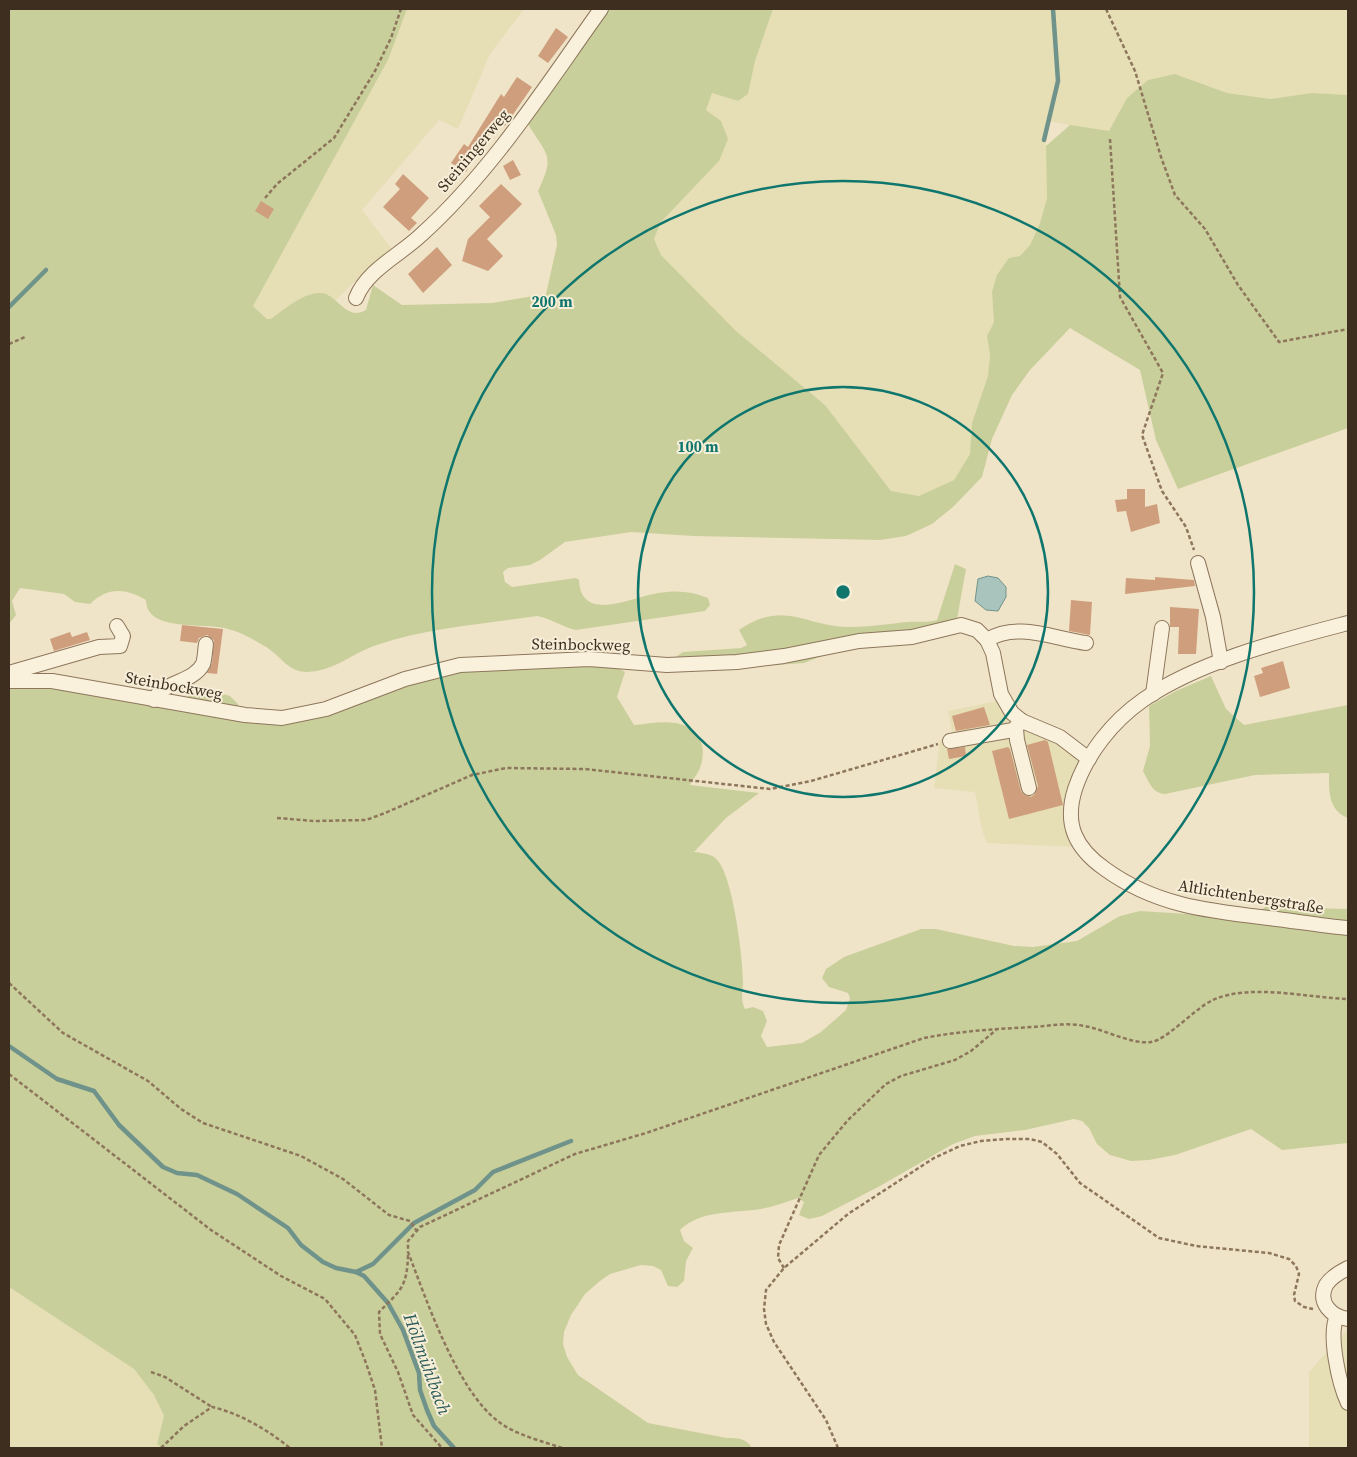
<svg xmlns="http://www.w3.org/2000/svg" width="1357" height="1457" font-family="'Source Serif 4',serif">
<rect width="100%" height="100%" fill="#f0e4c8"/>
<g fill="#e6deb5">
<polygon points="407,9 524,9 490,54 458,129 439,120 362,210 394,252 352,284 334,302 329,295 300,298 271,319 267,319 253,306 388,60"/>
<polygon points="773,9 1348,9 1348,95 1311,93 1271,99 1227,93 1175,74 1148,80 1127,98 1109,131 1087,133 1070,125 1049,121 1046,146 1047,198 1040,223 1030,245 1020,256 1009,258 992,292 994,322 987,336 990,355 988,376 972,423 970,454 954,480 919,496 891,491 825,405 736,331 661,255 654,239 661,222 719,161 721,121 705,110 712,93 738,101 748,94 755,61"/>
<polygon points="997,701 1080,759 1066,805 1075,847 987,843 982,830 975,792 934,788 940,740 953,736 948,711"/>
<polygon points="9,1287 134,1369 154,1395 164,1417 157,1444 162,1448 9,1448"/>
<polygon points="1348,1329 1348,1448 1309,1448 1309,1372"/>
</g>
<g fill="#c9cf9b">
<path d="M9 9H407L388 60 253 306 267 319H271C285 309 301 294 319 293 337 292 345 322 366 310L373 285 402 305 492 303 546 294 557 245 556 235 538 191C555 155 548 157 528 124L609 9H773L755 61 748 94 738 101 712 93 706 110 721 121 728 139 719 161 661 222 654 239 661 255 736 331 825 405 891 491 919 496 954 480 970 454 972 423 988 376 990 355 987 336 994 322 992 292 997 275 1009 258 1020 256 1030 245 1040 223 1047 198 1046 146 1070 125 1109 131 1127 98 1148 80 1175 74 1227 93 1271 99 1311 93 1348 95V428L1178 489 1156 440 1140 370 1070 328 1030 370 1012 395 992 439 982 477 953 507 932 524 906 536 880 540 693 536 631 532 565 542 540 560 530 565 508 568 503 572 505 582 512 587 576 578 579 580C581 624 632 597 658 593 676 590 692 591 708 598L710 605 705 611 576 630C562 627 552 619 537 616 485 624 427 628 377 645 352 653 335 671 307 672 289 672 282 658 269 649 258 642 241 632 228 629 209 623 160 630 149 611 147 608 146 603 146 600 124 588 108 587 90 604L75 602 64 594 20 588 12 601 16 615 9 624Z"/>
<path d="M955 564 966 569 957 619 832 652 804 663 734 668 676 662 677 656 683 652 741 648 747 645 739 630C785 599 803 626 849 627 868 627 888 624 907 622 917 621 927 623 937 620Z"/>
<path d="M613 665 625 672 617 697 634 725C659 723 687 715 701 742 704 749 703 760 700 768 698 774 693 779 690 785L759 793 726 818 694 852C702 853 712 853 718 861 733 878 743 958 743 982 743 992 740 999 745 1009L753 1007 763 1011 767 1021 761 1036 767 1047 802 1043 821 1032 846 1010 850 998 848 993 829 987 822 978 826 969 844 957 921 929H936L1014 946 1033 947 1077 941 1120 916 1140 911 1203 915 1261 911 1265 907 1348 909V1143L1282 1150 1251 1129 1175 1155 1149 1160 1131 1161 1110 1155 1097 1144 1089 1128 1082 1121 1074 1119 1025 1130 975 1136 953 1144 880 1186 822 1216 809 1219 799 1215 804 1202 798 1198C786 1202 774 1207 761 1209 735 1213 700 1210 680 1230L684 1241 693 1248 686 1261 684 1281 677 1287 668 1286 661 1270 653 1266 641 1265 610 1274 600 1281 585 1294 571 1315 564 1332 563 1344 567 1357 578 1375 648 1423 727 1438C738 1438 746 1438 752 1448H162L157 1444 164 1416 154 1395 134 1369 9 1287V687C65 685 121 699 176 709L191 693 206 690 219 693 230 696 238 704 241 721 291 723 320 716 436 675 476 668Z"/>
<path d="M1211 676 1226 709 1244 725 1348 705V818C1328 810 1329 791 1329 773L1255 775 1165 794C1152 793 1149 782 1143 771L1150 746 1149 706 1176 691Z"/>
</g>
<polygon fill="#a9c4bc" stroke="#6f938a" points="988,576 998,578 1006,587 1006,597 998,611 986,610 975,601 978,579"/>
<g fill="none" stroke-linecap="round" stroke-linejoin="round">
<g stroke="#6f938a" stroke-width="4.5">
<polyline points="1044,140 1058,81 1053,9"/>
<polyline points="9,307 46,270"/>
<polyline points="9,1046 57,1079 94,1091 119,1125 163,1167 177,1173 197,1175 237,1194 288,1228 301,1245 323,1262 336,1268 356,1272 364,1276 388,1303 403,1330 419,1373 420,1390 427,1410 434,1426 454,1448"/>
<polyline points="356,1272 373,1264 414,1223 475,1190 493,1172 571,1141"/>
</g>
</g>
<g fill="#cf9f7d">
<polygon points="556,28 568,37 548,63 538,56"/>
<polygon points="517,77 532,87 505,126 497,121 466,172 451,163 464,144 468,147 501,94 504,97"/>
<polygon points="513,160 521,175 510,180 503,166"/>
<polygon points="403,174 429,198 411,218 417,223 409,231 383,207 400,189 395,184"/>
<polygon points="501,184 522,204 487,239 503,256 488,271 462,261 468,239 490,217 479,206"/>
<polygon points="261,201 274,209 268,219 255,211"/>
<polygon points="437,247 452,265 423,293 408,274"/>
<polygon points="1127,489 1145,489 1145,507 1157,504 1160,523 1131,532 1126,511 1117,512 1115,500 1127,499"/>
<polygon points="1155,577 1194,580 1195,586 1125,594 1126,578 1155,580"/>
<polygon points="1071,600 1092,602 1090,635 1069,631"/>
<polygon points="1170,607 1199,609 1196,654 1178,654 1179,627 1170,627"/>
<polygon points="182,625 223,629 217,674 207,673 212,663 214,640 207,635 199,638 197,643 180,641"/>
<polygon points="70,632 72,637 87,632 90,640 54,651 50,639"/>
<polygon points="1283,661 1290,688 1260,697 1254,676 1263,673 1261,668"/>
<polygon points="984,707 990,725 956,731 952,716"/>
<polygon points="1045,740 1048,742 1063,805 1009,819 992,751 1008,747 1010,749 1021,791 1023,794 1031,797 1035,794 1038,786 1027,745"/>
<polygon points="965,747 966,756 949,759 947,749"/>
</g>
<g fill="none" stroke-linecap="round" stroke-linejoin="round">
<g stroke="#8d765c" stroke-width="16">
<g id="minor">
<path d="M356 298C367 270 400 255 421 235 493 170 545 87 601 9"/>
<polyline points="1198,563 1213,617 1221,662"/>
<path d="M1348 623C1283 640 1199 661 1143 700 1113 721 1087 753 1075 789 1064 824 1075 848 1105 869 1156 906 1209 911 1269 918 1295 921 1322 926 1348 928"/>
<path d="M987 640C1018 621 1054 639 1086 643"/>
<polyline points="9,673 99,647 120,646 123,636 117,626"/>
<polyline points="9,681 52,681 245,715 282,718 326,709 405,679 460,665 589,659 667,665 737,662 784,656 859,641 912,637 961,625 977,630 987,640 993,653 1001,694 1012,713 1022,721 1060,737 1089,759"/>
<polyline points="1153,694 1162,628"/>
<path d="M154 700C163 681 193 683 203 664 205 658 205 650 206 644"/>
<polyline points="1016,729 1017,740 1029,788"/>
<polyline points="950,741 1013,730 1022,721"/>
<path d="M1348 1268C1340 1272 1331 1277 1326 1285 1317 1303 1332 1317 1348 1319"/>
<path d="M1337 1316C1328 1335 1339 1384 1348 1403"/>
</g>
</g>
<g stroke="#8d765c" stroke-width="2.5" stroke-dasharray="4 2.5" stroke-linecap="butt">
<polyline points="1106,9 1135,71 1161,157 1175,195 1205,229 1238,285 1279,342 1348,329"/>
<polyline points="1110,139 1120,297 1163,373 1142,435 1162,491 1186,527 1194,550"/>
<polyline points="265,198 277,184 334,138 375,71 391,38 401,9"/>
<polyline points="9,344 25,337"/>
<polyline points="277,818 314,821 366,820 385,813 472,775 506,768 585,769 770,789 811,781 938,744"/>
<polyline points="9,983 63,1033 148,1081 181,1109 203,1123 301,1156 343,1179 389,1215 410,1221 416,1230"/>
<polyline points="9,1074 211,1230 281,1276 325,1299 355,1335 366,1363 375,1390 382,1448"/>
<path d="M408 1255C407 1287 401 1290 379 1312L380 1334 398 1372 413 1415 442 1448"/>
<polyline points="784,1268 778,1258 779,1245 819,1155 848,1120 886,1084 901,1076 955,1060 971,1051 996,1030"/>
<polyline points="151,1372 165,1377 212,1407"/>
<path d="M161 1448 184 1426 212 1407C239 1413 268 1430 290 1448"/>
<path d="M562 1448C542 1441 516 1435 499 1422 457 1391 427 1301 408 1252V1241L420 1227 575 1154 646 1133 924 1038C960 1031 996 1029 1033 1027 1048 1026 1063 1023 1078 1025 1101 1027 1130 1045 1151 1042 1167 1040 1195 1008 1213 1000 1250 983 1309 998 1348 999"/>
<polyline points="838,1448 826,1420 774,1342 766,1324 764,1309 766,1290 784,1268 848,1214 934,1158 960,1146 981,1141 1006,1139 1030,1139 1042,1142 1057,1154 1080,1183 1159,1238 1196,1246 1269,1253 1289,1259 1296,1266 1299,1274 1294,1295 1295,1301 1304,1307 1313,1309"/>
</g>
<use href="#minor" stroke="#faf1dc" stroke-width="14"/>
</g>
<g fill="none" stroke="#0f766e" stroke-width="2.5">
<circle cx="843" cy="592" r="205"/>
<circle cx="843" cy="592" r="411"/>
</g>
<g text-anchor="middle" stroke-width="4" stroke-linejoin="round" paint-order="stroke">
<g font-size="16" fill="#3d2e20" stroke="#f7eed8">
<text transform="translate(473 150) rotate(-50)" y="6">Steiningerweg</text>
<text transform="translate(581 644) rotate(1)" y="6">Steinbockweg</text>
<text transform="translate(174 685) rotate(10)" y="6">Steinbockweg</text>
<text transform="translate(1251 896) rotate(9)" y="6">Altlichtenbergstraße</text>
</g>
<g font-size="18" font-style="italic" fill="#2f5d5a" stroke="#f7eed8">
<text transform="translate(427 1364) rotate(70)" y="6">Höllmühlbach</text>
</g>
</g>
<circle cx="843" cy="592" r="8" fill="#0f766e" stroke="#f7eed8" stroke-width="2.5"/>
<g font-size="15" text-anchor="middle" font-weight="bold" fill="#0f766e" stroke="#f7eed8" stroke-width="4" stroke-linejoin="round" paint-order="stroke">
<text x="552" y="307">200 m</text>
<text x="698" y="452">100 m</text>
</g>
<rect width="1357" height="1457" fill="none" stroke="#3d2e20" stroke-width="20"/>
</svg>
